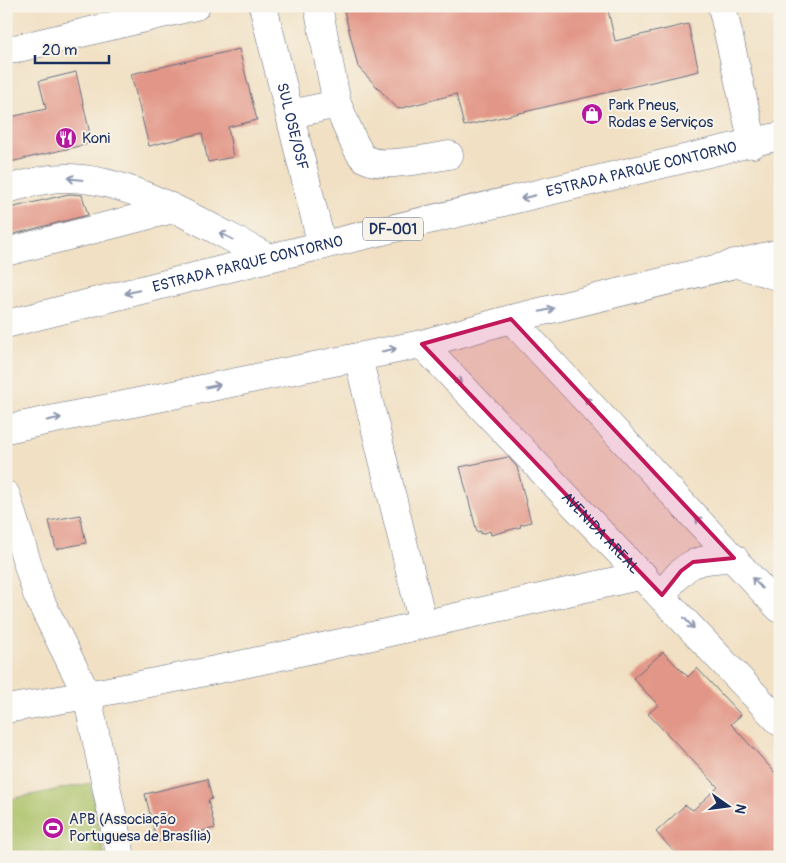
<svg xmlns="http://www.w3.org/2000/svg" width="786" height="863" font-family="Pangolin,sans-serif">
<rect width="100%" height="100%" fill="#f7f3e8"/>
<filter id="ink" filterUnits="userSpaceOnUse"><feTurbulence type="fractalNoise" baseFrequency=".02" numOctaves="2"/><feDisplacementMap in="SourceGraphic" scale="10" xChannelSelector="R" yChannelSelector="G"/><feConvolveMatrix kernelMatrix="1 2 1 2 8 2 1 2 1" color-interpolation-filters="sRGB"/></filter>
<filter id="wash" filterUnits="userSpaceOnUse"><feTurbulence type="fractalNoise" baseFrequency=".0096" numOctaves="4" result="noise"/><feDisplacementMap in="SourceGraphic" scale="20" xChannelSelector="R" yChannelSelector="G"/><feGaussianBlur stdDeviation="1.12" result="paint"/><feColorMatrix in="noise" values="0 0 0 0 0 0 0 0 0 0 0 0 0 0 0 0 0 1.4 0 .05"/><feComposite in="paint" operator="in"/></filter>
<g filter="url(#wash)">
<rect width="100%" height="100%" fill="#f1e0c3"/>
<polygon fill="#aac166" stroke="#627862" points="90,783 105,857 6,857 6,800"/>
<g id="blocks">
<g fill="#e29687">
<polygon points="343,6 607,6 615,41 688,24 699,71 464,126 456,94 398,109 358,67"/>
<polygon points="239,49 257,120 228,127 233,157 208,162 202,133 149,146 131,74"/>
<polygon points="76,72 92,143 6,163 6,118 46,109 39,81"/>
<polygon points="69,194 82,195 88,215 6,236 6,209"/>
<polygon points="508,457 517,467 531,522 520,525 521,527 491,535 490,531 481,534 481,531 477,532 460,467"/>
<polygon points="80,515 86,543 56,549 49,521"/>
<polygon points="663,652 688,677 697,668 722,695 741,715 731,724 780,778 780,857 679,857 656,832 685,805 693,810 718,787 648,714 658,705 633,678"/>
<polygon points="207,779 212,799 208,800 215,828 157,842 145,794"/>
</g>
</g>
</g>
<g filter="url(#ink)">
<use href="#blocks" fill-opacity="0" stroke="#666d81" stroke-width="1"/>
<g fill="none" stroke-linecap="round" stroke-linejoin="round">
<g stroke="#666d81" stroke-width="29">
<g id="minor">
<path id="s1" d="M263 6 322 246"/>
<polyline points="318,6 337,104"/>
<polyline points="722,6 753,144"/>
<polyline points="6,51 196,6"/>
<path d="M291 114 337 104C344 118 353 145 362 156 376 171 429 158 449 155"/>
<path d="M6 189C24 185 45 178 63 178 130 176 210 228 269 258"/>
<polyline points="6,252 173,209"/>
<polyline points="734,263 780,277"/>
<polyline points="358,357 423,624"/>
<polyline points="6,495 37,594 87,695 121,857"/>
<path d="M6 709C220 674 431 622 643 575"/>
</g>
</g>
<g stroke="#666d81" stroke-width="29">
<g id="major">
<polyline points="511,319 780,609"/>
<path id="s2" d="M422 344 780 722"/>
<path d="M662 595C687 562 692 559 734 558"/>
</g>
</g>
<g stroke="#666d81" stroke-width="29">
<g id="highway">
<path id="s3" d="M6 324 269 258 780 136"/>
<polyline points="6,429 422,344 511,319 780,253"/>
</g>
</g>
<use href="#minor" stroke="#fff" stroke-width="28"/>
<use href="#major" stroke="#fff" stroke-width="28"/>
<use href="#highway" stroke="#fff" stroke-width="28"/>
</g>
<defs><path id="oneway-shaft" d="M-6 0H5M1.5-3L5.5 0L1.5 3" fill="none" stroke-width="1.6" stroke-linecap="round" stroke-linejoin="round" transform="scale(1.25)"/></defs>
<g stroke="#8d97ae">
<use href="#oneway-shaft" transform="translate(75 179) rotate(-173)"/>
<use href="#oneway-shaft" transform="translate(528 197) rotate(167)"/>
<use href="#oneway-shaft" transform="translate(226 236) rotate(-153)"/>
<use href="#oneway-shaft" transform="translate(132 292) rotate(166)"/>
<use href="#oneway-shaft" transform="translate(547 310) rotate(-14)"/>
<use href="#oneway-shaft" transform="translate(389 350) rotate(-12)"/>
<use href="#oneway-shaft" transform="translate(456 379) rotate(46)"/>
<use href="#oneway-shaft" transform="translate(213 386) rotate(-12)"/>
<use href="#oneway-shaft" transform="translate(590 403) rotate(-133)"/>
<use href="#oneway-shaft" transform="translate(54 419) rotate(-12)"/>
<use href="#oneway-shaft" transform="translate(701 522) rotate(-133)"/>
<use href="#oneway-shaft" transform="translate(757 583) rotate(-132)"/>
<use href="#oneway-shaft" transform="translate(689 623) rotate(47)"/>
</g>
</g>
<path fill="#c2185b" fill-opacity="0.2" stroke="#c2185b" stroke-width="4" stroke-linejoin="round" d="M511 319 734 558 693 562 681 571 662 595 422 344Z"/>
<defs>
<g id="shop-disc" transform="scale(1.125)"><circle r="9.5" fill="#b5179e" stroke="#f7f3e8"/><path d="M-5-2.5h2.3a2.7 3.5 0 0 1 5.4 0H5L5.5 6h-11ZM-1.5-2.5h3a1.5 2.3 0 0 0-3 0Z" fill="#fff"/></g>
<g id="restaurant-disc" transform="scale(1.125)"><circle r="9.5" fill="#b5179e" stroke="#f7f3e8"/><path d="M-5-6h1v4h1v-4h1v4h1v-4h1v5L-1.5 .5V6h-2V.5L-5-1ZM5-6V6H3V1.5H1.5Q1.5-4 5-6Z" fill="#fff"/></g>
<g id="stadium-disc" transform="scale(1.125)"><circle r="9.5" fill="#b5179e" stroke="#f7f3e8"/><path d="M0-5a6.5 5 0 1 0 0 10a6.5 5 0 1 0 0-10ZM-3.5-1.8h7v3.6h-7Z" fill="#fff"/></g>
</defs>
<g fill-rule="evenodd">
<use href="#shop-disc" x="592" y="114"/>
<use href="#restaurant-disc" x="66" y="138"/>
<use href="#stadium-disc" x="53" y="828"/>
</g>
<g text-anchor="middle" stroke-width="4" stroke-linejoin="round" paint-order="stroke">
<rect fill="#f7f3e8" stroke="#5d6a87" stroke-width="1" x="363" y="217.5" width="60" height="23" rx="4"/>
<g font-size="14" font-weight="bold" fill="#1b2f5e">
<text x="393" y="234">DF-001</text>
</g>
<g font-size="15" fill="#1b2f5e" stroke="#f7f3e8" text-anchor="start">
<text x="608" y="110">Park Pneus,<tspan x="608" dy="17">Rodas e Serviços</tspan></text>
<text x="82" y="143">Koni</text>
<text x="69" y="824">APB (Associação<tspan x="69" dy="17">Portuguesa de Brasília)</tspan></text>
</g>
<g font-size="15" fill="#1b2f5e" stroke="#f7f3e8">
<text dy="5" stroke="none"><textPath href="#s1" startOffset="124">SUL OSE/OSF</textPath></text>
<text dy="5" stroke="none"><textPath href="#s3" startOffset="654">ESTRADA PARQUE CONTORNO</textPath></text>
<text dy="5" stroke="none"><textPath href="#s3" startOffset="249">ESTRADA PARQUE CONTORNO</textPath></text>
<text dy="5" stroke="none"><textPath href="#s2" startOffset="260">AVENIDA AREAL</textPath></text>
</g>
</g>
<rect width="786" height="863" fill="none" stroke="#f7f3e8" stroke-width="25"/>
<g transform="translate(728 806) rotate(104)" stroke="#f7f3e8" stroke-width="4" paint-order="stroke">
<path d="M0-4L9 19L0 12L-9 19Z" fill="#1b2f5e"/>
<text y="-8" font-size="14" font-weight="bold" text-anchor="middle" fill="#1b2f5e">N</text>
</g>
<path d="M35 55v8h74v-8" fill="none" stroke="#1b2f5e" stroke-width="2.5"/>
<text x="42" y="55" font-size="15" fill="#1b2f5e" stroke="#f7f3e8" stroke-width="4" paint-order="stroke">20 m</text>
</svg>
